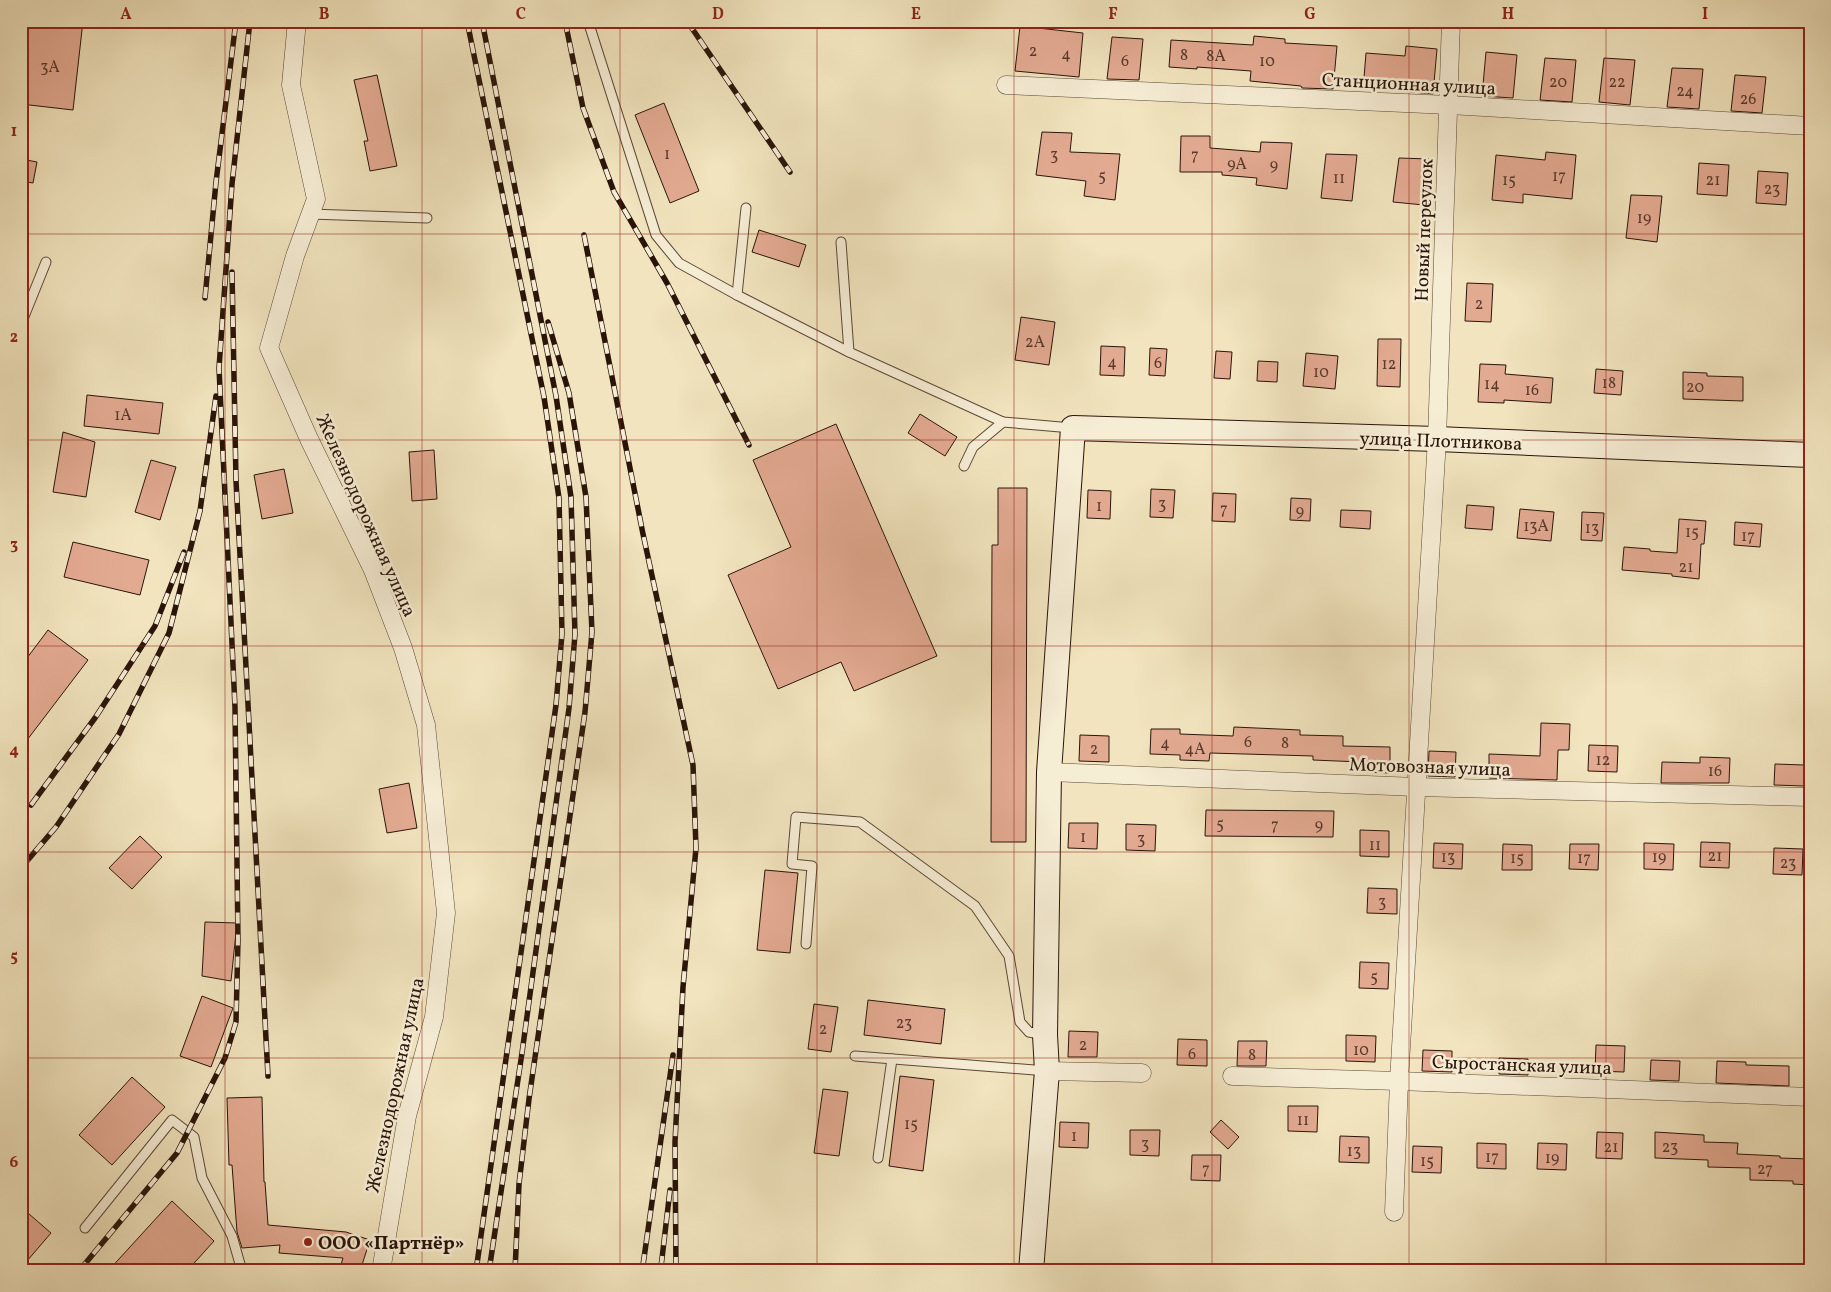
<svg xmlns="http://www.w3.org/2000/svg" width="1831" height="1292" font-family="Vollkorn,serif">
<rect width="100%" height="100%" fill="#f1e4be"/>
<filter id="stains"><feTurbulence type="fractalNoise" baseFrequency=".004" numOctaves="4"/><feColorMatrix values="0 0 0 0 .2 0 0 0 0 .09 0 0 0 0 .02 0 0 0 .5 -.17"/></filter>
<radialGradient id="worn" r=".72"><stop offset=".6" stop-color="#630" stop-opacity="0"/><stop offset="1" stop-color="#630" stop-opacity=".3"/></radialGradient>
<g fill="#e3aa92" stroke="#2a140a">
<polygon points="21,21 83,21 73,110 21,104"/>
<polygon points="1020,26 1083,33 1079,77 1015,71"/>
<polygon points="1254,36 1285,39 1285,43 1337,46 1333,89 1302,88 1301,86 1250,81 1251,71 1197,67 1197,69 1169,67 1171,40 1253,45"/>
<polygon points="1112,37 1143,39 1139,80 1107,79"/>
<polygon points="1406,46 1437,49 1433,94 1402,91 1403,81 1364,78 1366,53 1405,56"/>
<polygon points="1486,52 1517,55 1513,98 1482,96"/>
<polygon points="1545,58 1576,60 1572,102 1540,100"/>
<polygon points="1604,58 1635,60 1630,105 1599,102"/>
<polygon points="1672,68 1703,69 1699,109 1667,107"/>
<polygon points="377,75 397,166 370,171 364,141 368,141 354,80"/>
<polygon points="1735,75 1766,77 1762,113 1731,111"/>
<polygon points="664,103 699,191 670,203 635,115"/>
<polygon points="1042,132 1072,133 1070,152 1120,154 1115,200 1084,196 1086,181 1036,175"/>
<polygon points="1181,136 1210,136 1210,148 1260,152 1261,142 1292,143 1287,189 1256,185 1257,178 1222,175 1222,172 1180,172"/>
<polygon points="1546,152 1576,155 1572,199 1523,194 1523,203 1492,200 1496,155 1545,160"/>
<polygon points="1326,154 1357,155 1352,201 1321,198"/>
<polygon points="1399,158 1429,159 1424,205 1393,202"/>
<polygon points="21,159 37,162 33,183 21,181"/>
<polygon points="1699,163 1729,165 1727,196 1697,194"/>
<polygon points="1758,171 1788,173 1786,205 1756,203"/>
<polygon points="1631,195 1662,196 1657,242 1626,238"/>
<polygon points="759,230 806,245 799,267 752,252"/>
<polygon points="1467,283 1493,284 1491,322 1465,321"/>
<polygon points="1021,317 1055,322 1049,365 1015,360"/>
<polygon points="1378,339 1401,339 1400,387 1377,386"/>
<polygon points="1101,346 1125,347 1124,376 1100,375"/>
<polygon points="1150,348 1167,349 1165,376 1149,375"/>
<polygon points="1216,351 1232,352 1230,379 1214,378"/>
<polygon points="1306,353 1338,356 1335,389 1303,386"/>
<polygon points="1258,361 1278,362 1277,382 1257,381"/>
<polygon points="1480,364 1506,365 1505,374 1553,378 1551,403 1504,400 1504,403 1478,402"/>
<polygon points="1596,369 1623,371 1621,395 1594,393"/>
<polygon points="1683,372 1707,373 1707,376 1743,377 1743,401 1683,399"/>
<polygon points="87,395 163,403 159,434 84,426"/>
<polygon points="920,414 957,437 945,456 908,433"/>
<polygon points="836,424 937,656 854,691 841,662 778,689 728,575 791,547 753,460"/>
<polygon points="63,432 95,442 86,497 53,492"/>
<polygon points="434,450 437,499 412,501 409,452"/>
<polygon points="151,460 176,467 160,520 135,512"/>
<polygon points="284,469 293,513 262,519 254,475"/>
<polygon points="998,488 1027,488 1026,842 991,842 992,545 998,545"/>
<polygon points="1151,489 1175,490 1173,518 1150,517"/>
<polygon points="1088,490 1111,491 1110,519 1087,518"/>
<polygon points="1213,493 1236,494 1235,522 1212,521"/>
<polygon points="1291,498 1311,499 1310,521 1290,520"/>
<polygon points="1467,505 1494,507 1492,530 1465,528"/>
<polygon points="1520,509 1554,512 1551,541 1517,538"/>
<polygon points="1341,510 1371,511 1370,529 1340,527"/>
<polygon points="1582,512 1604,513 1602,541 1581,540"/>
<polygon points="1679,519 1706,521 1704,544 1701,544 1699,579 1672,576 1672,574 1622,570 1624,547 1650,549 1650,551 1677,553"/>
<polygon points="1735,522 1762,524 1760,547 1734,545"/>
<polygon points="73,542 149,560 140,595 64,577"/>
<polygon points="48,630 88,660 21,748 21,666"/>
<polygon points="1541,723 1570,724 1569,750 1558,750 1557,780 1489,778 1489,754 1540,756"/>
<polygon points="1234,727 1300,730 1300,735 1343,736 1343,746 1390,747 1390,773 1360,772 1361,762 1313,760 1313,756 1210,753 1209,761 1180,760 1180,755 1150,754 1151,729 1180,729 1180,734 1233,736"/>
<polygon points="1080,735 1109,736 1109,762 1079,761"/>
<polygon points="1589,745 1618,746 1617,772 1588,771"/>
<polygon points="1429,751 1456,752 1455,777 1428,776"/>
<polygon points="1700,757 1730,758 1729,783 1661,783 1662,762 1700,763"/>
<polygon points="1775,764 1804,765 1804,786 1774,785"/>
<polygon points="409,783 417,828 387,833 379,789"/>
<polygon points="1206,810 1334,811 1333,837 1205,836"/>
<polygon points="1069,823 1098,823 1097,849 1068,848"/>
<polygon points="1126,824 1156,825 1155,851 1126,850"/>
<polygon points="1360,830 1389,831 1389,857 1360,856"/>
<polygon points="140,836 162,857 132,889 109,868"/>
<polygon points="1701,842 1730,843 1729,868 1700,867"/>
<polygon points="1434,843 1463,844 1462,869 1433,868"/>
<polygon points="1644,843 1674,844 1673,870 1644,869"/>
<polygon points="1503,844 1532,845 1532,870 1502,870"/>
<polygon points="1570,844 1599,844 1598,870 1569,869"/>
<polygon points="1774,848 1803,849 1802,875 1773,874"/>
<polygon points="765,870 798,873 790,953 757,950"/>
<polygon points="1368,888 1397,889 1397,914 1367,913"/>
<polygon points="205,922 237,923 231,981 202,976"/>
<polygon points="1360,962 1389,963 1388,989 1359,988"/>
<polygon points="202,996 233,1008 211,1067 180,1056"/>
<polygon points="868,1000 945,1009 941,1044 864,1035"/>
<polygon points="814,1004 838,1007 831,1052 808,1049"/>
<polygon points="1069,1031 1098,1032 1097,1057 1068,1057"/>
<polygon points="1346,1035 1376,1036 1375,1062 1346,1061"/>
<polygon points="1178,1039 1207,1040 1207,1066 1177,1065"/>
<polygon points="1238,1041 1267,1041 1266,1066 1237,1066"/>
<polygon points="1596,1045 1625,1046 1624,1072 1595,1071"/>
<polygon points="1423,1050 1452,1051 1452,1072 1422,1071"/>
<polygon points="1499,1058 1528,1059 1528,1075 1499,1074"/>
<polygon points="1651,1060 1680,1061 1679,1081 1650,1080"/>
<polygon points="1717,1061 1746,1062 1746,1065 1789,1066 1789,1086 1716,1083"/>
<polygon points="900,1076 934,1080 923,1171 889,1166"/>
<polygon points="132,1077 165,1107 112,1165 79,1135"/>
<polygon points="823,1089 848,1092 839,1156 814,1153"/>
<polygon points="262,1097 264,1182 265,1182 268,1225 346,1232 370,1240 360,1271 339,1271 343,1258 279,1253 280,1245 242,1248 237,1232 232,1165 229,1165 227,1098"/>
<polygon points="1288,1106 1318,1106 1317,1132 1288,1131"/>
<polygon points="1221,1120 1239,1137 1228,1149 1210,1132"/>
<polygon points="1060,1122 1089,1123 1088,1148 1059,1147"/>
<polygon points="1130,1130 1160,1130 1159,1156 1130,1155"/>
<polygon points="1597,1132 1623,1133 1622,1159 1596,1158"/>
<polygon points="1655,1132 1704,1135 1704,1142 1738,1143 1737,1154 1780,1156 1780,1158 1810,1159 1810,1185 1793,1184 1793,1181 1750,1180 1750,1168 1708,1167 1708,1160 1655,1158"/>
<polygon points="1340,1136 1369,1137 1369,1163 1339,1162"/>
<polygon points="1477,1143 1506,1144 1506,1169 1477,1168"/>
<polygon points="1538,1143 1567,1144 1566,1170 1537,1169"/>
<polygon points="1413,1146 1442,1147 1441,1173 1412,1172"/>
<polygon points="1192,1155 1221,1155 1220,1181 1191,1180"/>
<polygon points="172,1201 214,1241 187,1271 108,1271"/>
<polygon points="21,1207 51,1233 21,1268"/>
</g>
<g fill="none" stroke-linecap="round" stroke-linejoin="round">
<g stroke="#5c4837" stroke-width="11">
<g id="lane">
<polyline points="588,21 656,235 679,263 737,295"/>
<polyline points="746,208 737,295 849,352 1003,422 1072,428"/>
<polyline points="310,214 427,218"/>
<polyline points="841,242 849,352"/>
<polyline points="21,324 46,262"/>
<polyline points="964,466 973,447 1003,422"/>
<polyline points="806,944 812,866 792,864 796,817 860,822 975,906 1009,956 1020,1022 1029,1032 1045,1035"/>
<polyline points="855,1056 1047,1071"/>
<polyline points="878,1158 892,1059"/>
<polyline points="85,1228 172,1120 194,1137 202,1178 232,1236 242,1271"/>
</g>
</g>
<g stroke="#5c4837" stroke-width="19">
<g id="street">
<polyline points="297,21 291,85 316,199 295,256 269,348 309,439 373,570 403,648 426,725 446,913 434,1017 407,1116 381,1271"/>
<polyline points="1006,85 1449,105 1810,126"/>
<polyline points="1049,772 1416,787 1810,797"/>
<polyline points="1047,1071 1142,1073"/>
<polyline points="1232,1076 1399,1081 1810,1097"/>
<polyline points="1394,1212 1399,1081 1437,439 1451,21"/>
</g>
</g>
<g stroke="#2a140a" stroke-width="26">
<polyline id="secondary" points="1031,1271 1047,1071 1045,1035 1049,772 1073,428 1437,439 1810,455"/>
</g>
<use href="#lane" stroke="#f6edd5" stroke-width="9"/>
<use href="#street" stroke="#f6edd5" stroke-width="18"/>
<use href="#secondary" stroke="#f6edd5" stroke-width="24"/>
<g stroke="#2a140a" stroke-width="5.5">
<g id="rail">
<polyline points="467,21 544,397 559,498 562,634 556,705 476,1271"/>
<polyline points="482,21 556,396 571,497 575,634 569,708 522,1053 489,1271"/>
<polyline points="565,21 583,108 614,192 667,283 749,445"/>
<polyline points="687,21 790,172"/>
<polyline points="584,235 643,534 693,765 696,848 683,987 675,1142 676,1271"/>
<polyline points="232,272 236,481 268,1076"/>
<polyline points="205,298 216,182 236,21"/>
<polyline points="31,805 95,718 155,626 184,552"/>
<polyline points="21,868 56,827 119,734 169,633 200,511 216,396"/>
<polyline points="643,1265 673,1055"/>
<polyline points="661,1267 670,1190"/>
<polyline points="79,1271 177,1153 225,1058 236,1022 238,940 235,707 219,368 232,184 250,21"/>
<polyline points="515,1271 519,1184 529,1099 585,712 592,632 586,497 569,393 548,322"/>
</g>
</g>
<use href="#rail" stroke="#f6edd5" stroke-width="4" stroke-dasharray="11" stroke-linecap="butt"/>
</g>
<path fill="none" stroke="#8f2418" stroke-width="1" stroke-opacity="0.55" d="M225 21V1271M422 21V1271M620 21V1271M817 21V1271M1014 21V1271M1212 21V1271M1409 21V1271M1606 21V1271M21 234H1810M21 440H1810M21 646H1810M21 852H1810M21 1058H1810"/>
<circle fill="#8f2418" stroke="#f6edd5" stroke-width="2" cx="308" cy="1242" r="5"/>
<g text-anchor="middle" stroke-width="5" stroke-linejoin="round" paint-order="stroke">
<g font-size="16" fill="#583a2c">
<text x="1033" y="56">2</text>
<text x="1066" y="59">4</text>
<text x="1184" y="60">8</text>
<text x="1216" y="61">8А</text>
<text x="1125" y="66">6</text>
<text x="1267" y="66">10</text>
<text x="50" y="72">3А</text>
<text x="1558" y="87">20</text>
<text x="1617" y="87">22</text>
<text x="1685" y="96">24</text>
<text x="1748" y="104">26</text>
<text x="667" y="159">1</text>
<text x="1054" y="160">3</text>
<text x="1195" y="160">7</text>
<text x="1237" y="169">9А</text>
<text x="1274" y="170">9</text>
<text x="1102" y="181">5</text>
<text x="1559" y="181">17</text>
<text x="1339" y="183">11</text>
<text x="1509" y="185">15</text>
<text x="1713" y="185">21</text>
<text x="1772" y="194">23</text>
<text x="1644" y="223">19</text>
<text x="1479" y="309">2</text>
<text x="1035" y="347">2А</text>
<text x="1112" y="367">4</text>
<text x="1158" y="368">6</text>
<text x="1389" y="369">12</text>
<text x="1321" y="377">10</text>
<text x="1609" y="388">18</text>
<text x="1492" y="389">14</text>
<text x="1695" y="392">20</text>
<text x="1532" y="395">16</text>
<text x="123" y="420">1А</text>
<text x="1162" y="509">3</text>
<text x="1099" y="511">1</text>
<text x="1224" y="514">7</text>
<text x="1300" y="516">9</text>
<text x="1536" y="531">13А</text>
<text x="1592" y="533">13</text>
<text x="1692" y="537">15</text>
<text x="1748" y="541">17</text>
<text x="1686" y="572">21</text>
<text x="1248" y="747">6</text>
<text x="1165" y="748">4</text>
<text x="1285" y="748">8</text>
<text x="1094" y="754">2</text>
<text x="1195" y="754">4А</text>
<text x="1603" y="765">12</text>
<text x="1715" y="776">16</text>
<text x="1220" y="829">5</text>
<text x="1275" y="830">7</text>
<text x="1319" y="830">9</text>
<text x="1083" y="842">1</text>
<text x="1141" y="844">3</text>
<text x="1375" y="850">11</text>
<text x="1715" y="861">21</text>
<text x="1448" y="862">13</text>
<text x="1659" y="862">19</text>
<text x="1517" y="863">15</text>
<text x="1584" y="863">17</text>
<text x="1788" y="868">23</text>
<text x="1382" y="907">3</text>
<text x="1374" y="982">5</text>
<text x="904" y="1028">23</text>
<text x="823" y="1034">2</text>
<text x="1083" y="1050">2</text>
<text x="1361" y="1055">10</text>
<text x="1192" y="1059">6</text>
<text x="1252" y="1060">8</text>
<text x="1303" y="1125">11</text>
<text x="911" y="1129">15</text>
<text x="1074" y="1141">1</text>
<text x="1145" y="1149">3</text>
<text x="1611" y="1152">21</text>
<text x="1670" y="1152">23</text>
<text x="1354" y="1156">13</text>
<text x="1492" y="1162">17</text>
<text x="1552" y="1163">19</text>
<text x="1427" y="1166">15</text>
<text x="1206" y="1174">7</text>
<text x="1765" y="1174">27</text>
</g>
<g font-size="19" fill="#2a140a" stroke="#f6edd5">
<text transform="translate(1409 83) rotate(3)" y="7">Станционная улица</text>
<text transform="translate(1423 230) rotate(-88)" y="7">Новый переулок</text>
<text transform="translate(1441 440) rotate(2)" y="7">улица Плотникова</text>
<text transform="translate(367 515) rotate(66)" y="7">Железнодорожная улица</text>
<text transform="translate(1430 766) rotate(2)" y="7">Мотовозная улица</text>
<text transform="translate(1522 1064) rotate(2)" y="7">Сыростанская улица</text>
<text transform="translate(394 1085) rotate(-78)" y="7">Железнодорожная улица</text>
</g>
<g font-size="19" font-weight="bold" fill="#2a140a" stroke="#f6edd5" text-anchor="start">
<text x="318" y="1249">ООО «Партнёр»</text>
</g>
</g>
<rect width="1831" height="1292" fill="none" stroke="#f1e4be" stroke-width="55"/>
<rect x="28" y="28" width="1776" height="1236" fill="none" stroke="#8f2418" stroke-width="2"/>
<g font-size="16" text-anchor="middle" font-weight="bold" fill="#8f2418">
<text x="126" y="19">A</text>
<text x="324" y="19">B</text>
<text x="521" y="19">C</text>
<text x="718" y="19">D</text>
<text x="916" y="19">E</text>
<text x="1113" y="19">F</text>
<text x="1310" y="19">G</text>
<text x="1508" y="19">H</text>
<text x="1705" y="19">I</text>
<text x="14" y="136">1</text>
<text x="14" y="342">2</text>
<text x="14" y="549">3</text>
<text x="14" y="755">4</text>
<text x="14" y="961">5</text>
<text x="14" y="1167">6</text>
</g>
<rect width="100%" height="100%" filter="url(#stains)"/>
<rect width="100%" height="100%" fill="url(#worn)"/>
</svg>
